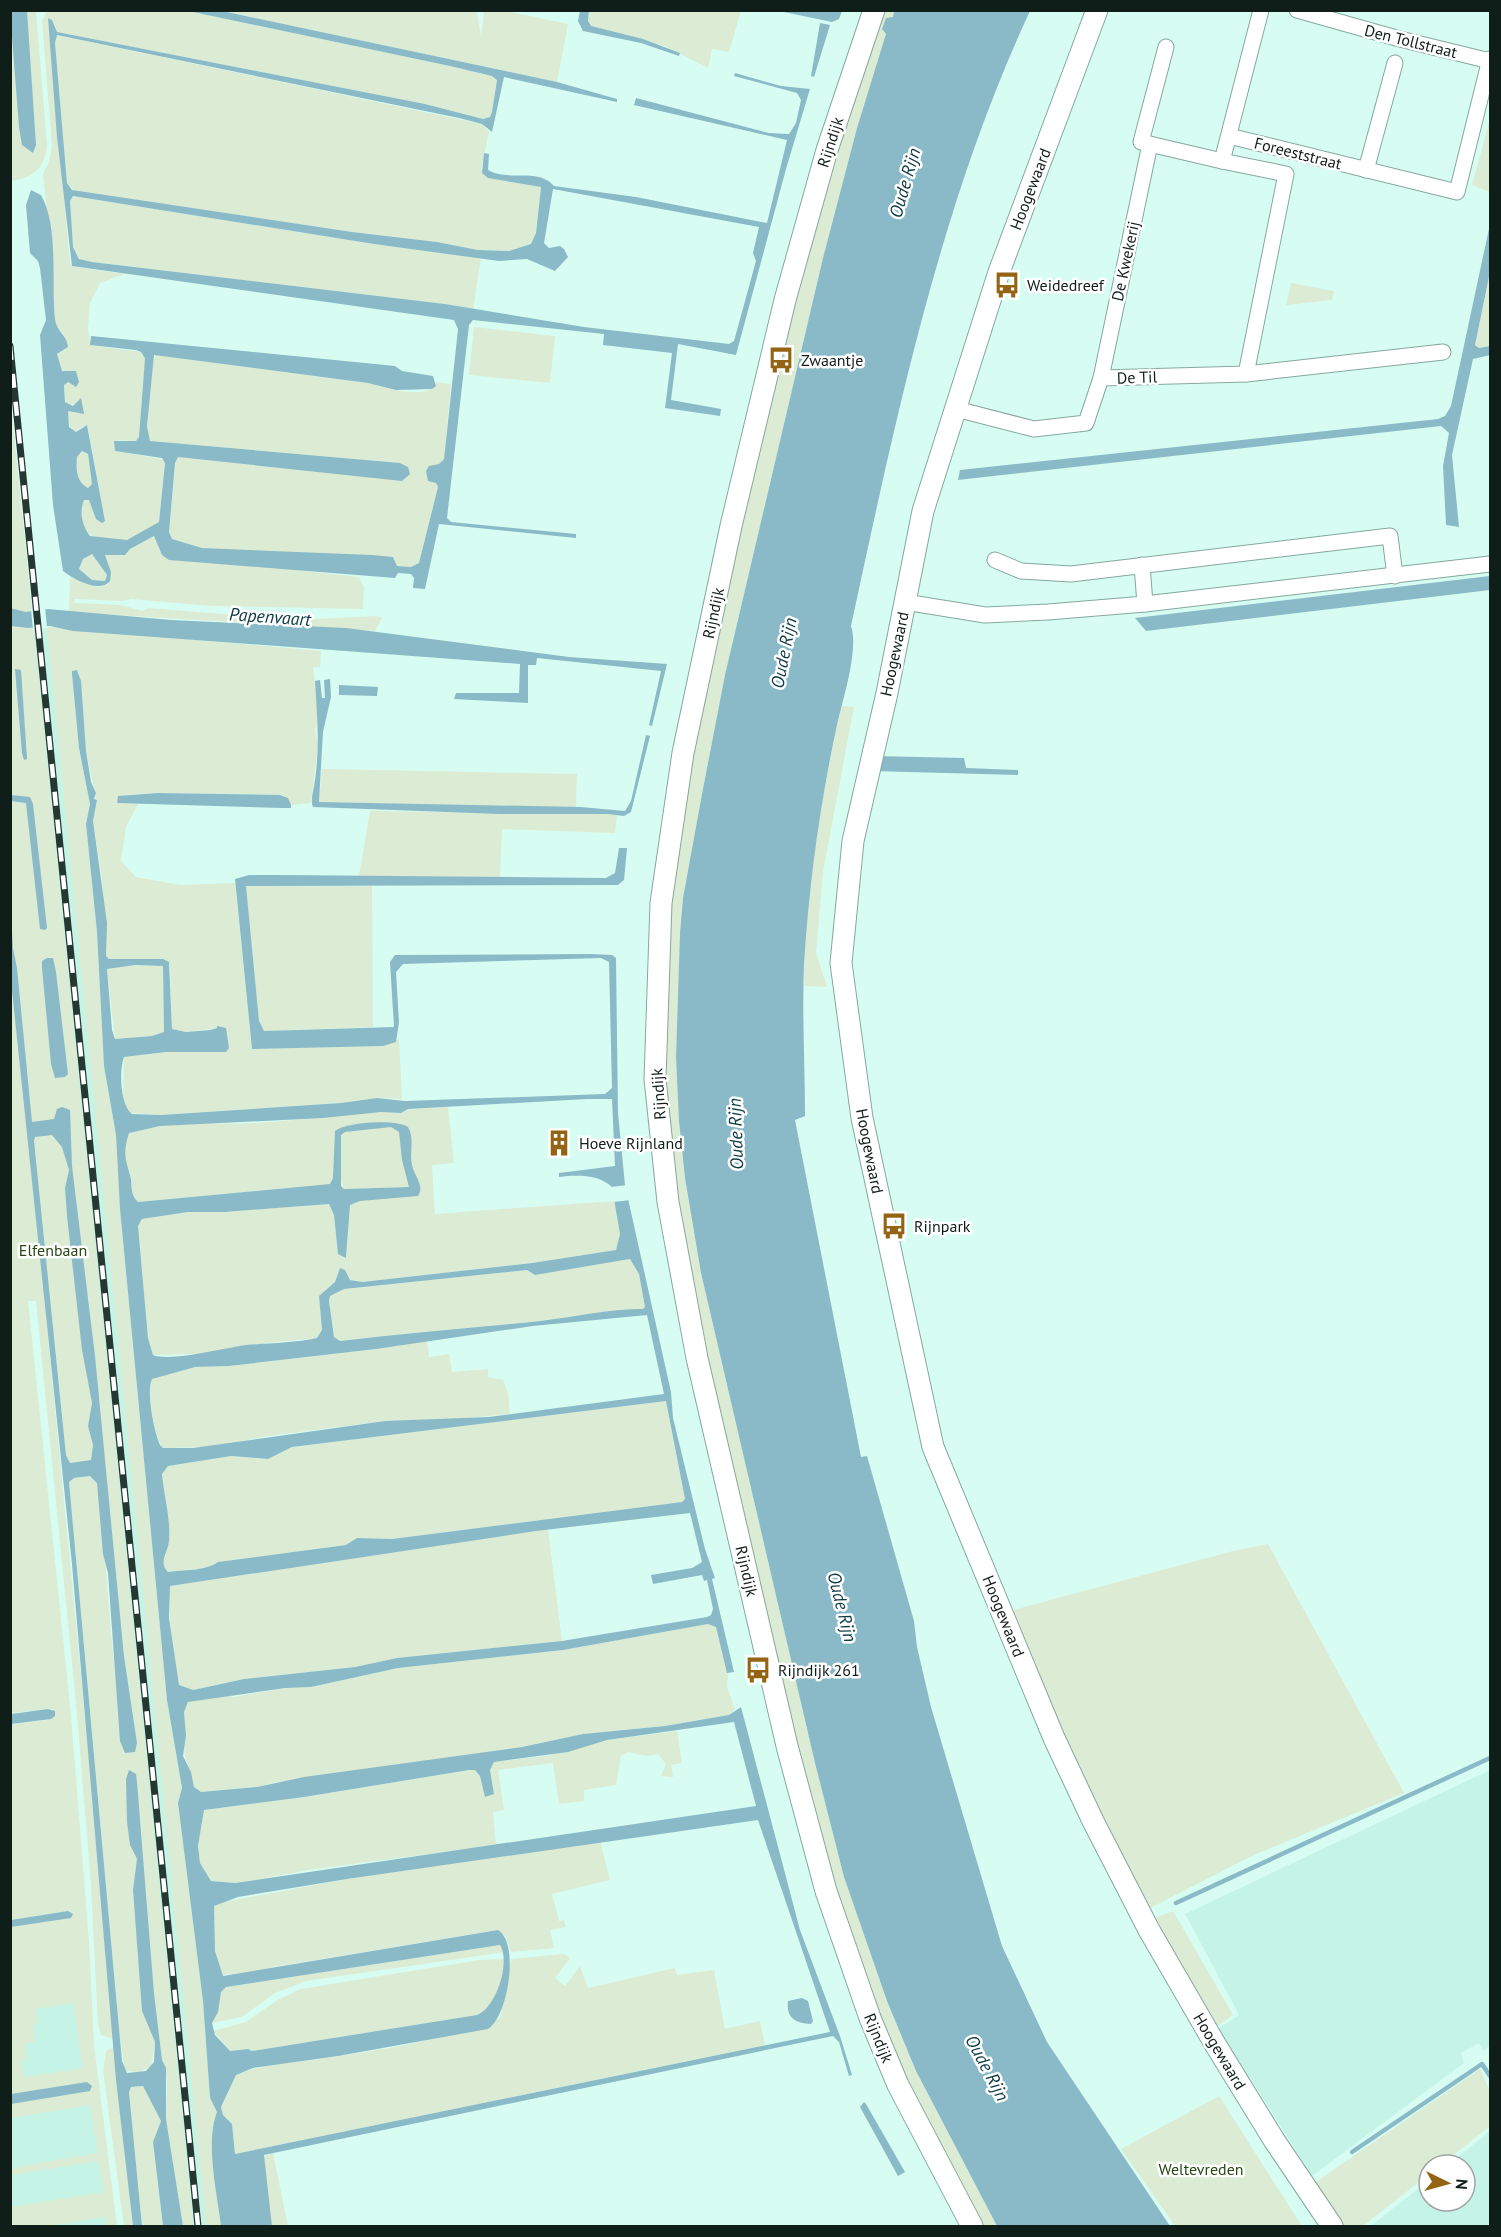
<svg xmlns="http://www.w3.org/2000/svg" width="1501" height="2237" font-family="'PT Sans',sans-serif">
<rect width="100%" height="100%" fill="#d7fdf2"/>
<g fill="#c5f4e6">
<polygon points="47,628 50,641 207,2226 191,2226 32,630"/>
<polygon points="1490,1770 1490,2046 1483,2051 1479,2043 1461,2053 1464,2063 1312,2176 1253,2082 1213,2032 1239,2015 1185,1914"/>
<polygon points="79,1991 113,2226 11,2226 10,2049 27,2003"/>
<polygon points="1490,2131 1490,2226 1371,2226 1429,2180 1429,2201 1465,2201 1465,2165 1448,2165"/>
</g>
<g fill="#dcebd3" fill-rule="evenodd">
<path d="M10 11H36L47 145C45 168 33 178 11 181Z"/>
<path d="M47 11H188L450 66 492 76 497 80 492 112 490 117 483 119 425 104 57 32 52 20 48 18 70 264 75 267 125 274 100 283 90 303 88 327 90 345 141 352 145 358 139 437 136 441 118 440 115 451 162 459 165 463 159 522C149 528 137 538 126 540 98 547 72 530 84 500L89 499 96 519 102 523 105 521 88 427 83 426 76 432 72 430 67 416 68 411 76 413 79 398 76 404 66 405 64 385 67 382 76 386 59 368 56 355 66 349 64 335 55 325 51 247 43 174 49 162 52 146 42 20Z"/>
<polygon points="222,11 477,11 481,37 484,11 505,11 568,24 557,82"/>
<polygon points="589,11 741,11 729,52 712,49 708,68 665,46 590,26 588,21"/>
<polygon points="878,11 894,11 893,17 886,18 882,29 887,33 857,128 823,258 725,675 702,794 683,898 680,933 676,1057 679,1121 685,1178 701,1273 815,1763 844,1877 887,2001 916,2071 997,2226 980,2226 963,2198 887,2040 811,1823 671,1193 660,1075 664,887 774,380 831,157"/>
<polygon points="57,35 482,124 489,132 481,169 488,178 541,187 535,239 531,244 509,251 478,250 437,242 352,232 74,191 67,183 55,43"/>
<polygon points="1490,119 1490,192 1472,185"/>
<path d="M73 196 374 244 481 258 473 310 445 304 84 261C67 254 71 217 70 201Z"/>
<polygon points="1490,272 1490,346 1479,348 1475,345"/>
<polygon points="1291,283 1334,291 1332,300 1286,305"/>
<polygon points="474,327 555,336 550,383 469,375"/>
<path d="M156 355 368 383C388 387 419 400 436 386L435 382 451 384 444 459 439 464 429 466 438 487 419 563 412 567 397 566 394 561 202 548 172 539 169 532 175 463 178 457 409 474 407 466 400 463 150 441C144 431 149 363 156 355Z"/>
<path d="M10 395 32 609 193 2226H183L166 2119 167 2080 162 2060 154 1993 140 1816 126 1779 130 1845 137 1859 133 1890 142 2011 155 2042 151 2066 140 2072 125 2071 120 2037 69 1482 74 1478 90 1476 97 1483C105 1540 107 1596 113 1653 117 1683 129 1714 137 1743L124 1656 88 1293 87 1373 92 1403 88 1426 93 1445 91 1460 70 1463 66 1455 55 1345 44 1295 94 1809 113 2039 101 2035 98 2024 91 1885 77 1714 36 1301H28L71 1715 89 1942 94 2045 117 2226H107L105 2217 46 2226H11V2207L104 2192 98 2161 11 2175V2168L98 2153 90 2105 11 2118V2104L89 2091 66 2085 11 2094V1927L73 1916 68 1911 11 1920V1724L46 1720 55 1716 53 1709H48L10 1713ZM73 2003 83 2068 24 2077 21 2061 27 2060 25 2044 35 2042 33 2025 38 2024 36 2009Z"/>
<path d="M82 451 88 454 92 484 88 488C76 481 76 469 77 457Z"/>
<path d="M154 536 162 555 359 577 364 587 363 609 212 606 131 599 122 601 75 599 74 603 121 605 142 611 149 608 295 620 376 616 382 618 375 631 69 612 70 577C83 579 95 592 108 584L109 565 105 555 128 550Z"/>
<polygon points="92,554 107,575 105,581 92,580 79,569 83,559"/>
<path d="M50 627 321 651 320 667H313L319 720 315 730 318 747 311 803 291 805 284 796 280 795 158 793 126 795 118 799 117 803 138 804 126 827 121 861 136 877 180 885 235 883 252 1049 383 1046 399 1039 402 1099 377 1098 341 1103 160 1115 129 1113 123 1099 124 1057 166 1052H226L217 1028 186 1032 172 1029 170 964 167 961 109 959 106 956 102 879 93 821 97 802 86 751 79 672 72 674 79 748 90 804 86 824 97 932 104 1066 116 1135 120 1209 167 1700 182 1788 178 1803 203 2001 210 2098 217 2112C205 2143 217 2193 221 2226H206L47 628Z"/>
<path d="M841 706 854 707 823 872 816 953 827 987 804 986C804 891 822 798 841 706Z"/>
<polygon points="322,769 577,774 576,808 319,802"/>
<polygon points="370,811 608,814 617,815 615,833 502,829 500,878 488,878 359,876"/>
<polygon points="255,885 372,886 373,1027 263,1031 259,1021 246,889 246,886"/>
<polygon points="135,965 163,966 164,1032 152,1036 115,1039 107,969"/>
<path d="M448 1107 454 1163 432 1165 435 1214 616 1201 620 1234 616 1250 532 1263 362 1282 350 1280 340 1268 335 1282 319 1296 322 1331 317 1338 249 1345 202 1354 153 1355 148 1338 138 1226 142 1219 188 1212H225L329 1204 334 1215 338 1254 347 1255 350 1205 360 1201 382 1198 409 1187 344 1189 341 1181 325 1185 138 1202C129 1195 133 1185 130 1175 125 1158 122 1152 129 1133 169 1120 215 1125 256 1123 321 1119 384 1109 448 1107Z"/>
<path d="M630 1259 639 1274 645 1307 643 1309C607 1309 576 1317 540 1321 473 1328 406 1333 340 1341L334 1337 329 1301 330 1296 344 1289 528 1270 535 1275Z"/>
<path d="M427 1340 429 1357 449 1354 452 1372 488 1369V1377L503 1380 508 1393 510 1414 436 1421H385L268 1436 212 1447 163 1448C155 1438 146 1391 152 1379L156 1375 195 1367 229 1366 376 1349Z"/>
<path d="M666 1401 685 1499 682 1502 392 1539 357 1538 346 1545 218 1562C206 1571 182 1570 168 1572 158 1562 168 1553 169 1541 171 1519 164 1496 162 1474L168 1466 231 1456 268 1459 292 1447Z"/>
<polygon points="548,1529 562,1641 397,1658 355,1667 244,1679 193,1690 179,1685 171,1643 169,1586"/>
<polygon points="1268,1544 1404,1793 1256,1854 1150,1908 1114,1846 1006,1612 1233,1551"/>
<polygon points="708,1624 716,1627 728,1673 727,1687 735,1709 729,1715 665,1726 583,1734 522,1747 276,1782 257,1787 208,1791 200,1792 194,1787 183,1749 186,1735 184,1709 190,1701 224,1695 234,1697 285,1688 311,1687 398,1668 563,1650"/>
<polygon points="677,1731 682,1763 671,1765 673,1777 661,1776 666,1764 658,1754 646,1756 628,1752 621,1756 616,1785 584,1790 584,1801 559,1804 553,1763 498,1770 504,1810 493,1812 496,1845 308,1870 255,1880 235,1883 211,1881 200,1863 198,1846 204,1810 304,1797 469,1770 475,1770 480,1776 485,1796 494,1794 490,1770 493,1762 546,1756 607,1740"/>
<path d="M600 1841 610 1880 552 1894 559 1921 564 1920 566 1927 550 1930 554 1948 511 1952 506 1937 497 1930 267 1968 264 1971 220 1975C216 1952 210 1929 214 1906L224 1902 347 1879Z"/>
<polygon points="1173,1911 1233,2015 1213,2029 1155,1918"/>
<path d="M501 1945 505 1952 306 1981 275 1993 242 2017 212 2023C217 2012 217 1994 226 1987Z"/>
<path d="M564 1954 570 1958 555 1978 565 1986 580 1966 588 1988 675 1968 677 1975 714 1970 725 2029 760 2021 765 2045 235 2154 232 2124 223 2115 221 2107 236 2075C261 2064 284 2064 311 2060 374 2051 440 2042 500 2018L511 1959Z"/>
<path d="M505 1959C504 1976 495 2009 477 2015L252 2051 248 2049 230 2051 213 2031 246 2022 279 1999 301 1989 479 1960Z"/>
<polygon points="114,2047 133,2226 124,2226 103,2071 106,2051"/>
<polygon points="1480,2069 1490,2091 1490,2126 1441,2165 1429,2165 1429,2174 1363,2226 1339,2226 1313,2184"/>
<polygon points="144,2086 161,2121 153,2142 163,2226 142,2226 129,2092 131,2087"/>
<polygon points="1219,2096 1302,2226 1175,2226 1121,2149"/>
<polygon points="273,2153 288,2226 272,2226 263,2157"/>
</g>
<g fill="#8abac8" fill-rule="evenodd">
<polygon points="10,11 27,11 36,145 33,153 22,145 19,127"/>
<path d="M188 11H222L557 82 617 99V102L504 77 492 132 482 124 459 118 57 35 55 43 67 183 72 190 352 232 437 242 478 250 509 251 531 244 536 233 541 187 488 178 482 173 484 153 489 154 488 170C508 182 538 167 554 186L636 197 767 223 787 140 634 105 636 98 769 133 789 134 796 123 801 100 797 93 734 76 735 73 781 86 810 89 786 169 736 355 678 344 671 400 721 409 720 416 665 408 672 353 603 345 604 334 473 320 469 325 447 518 451 522 576 534V538L439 524 425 589 413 588 414 578 411 574 398 573 395 578 169 560 162 555 154 536 130 549 125 555H105L111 572 110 581C100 594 73 579 63 571L53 505 40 335 46 320 40 268 38 261 30 253 26 205 31 190 41 195C59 226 51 282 55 319 56 331 67 335 68 347L57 354 62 371H76L79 382 76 387 68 382 64 385 65 402 73 406 81 398 84 414 68 411 69 427 76 432 87 425 105 521 102 523 96 519 89 500H84C79 513 82 525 90 536L127 540 159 522 165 463 162 458 115 451 114 441H136L139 437 145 358 141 352 136 350 90 345 91 336 395 366 402 371 433 376 436 386 432 389 396 390 368 383 154 355 147 426 150 441 400 463 408 467 410 474 402 481 178 457 175 463 169 532 172 539 202 548 372 555 393 557 397 566 411 567 419 563 438 487 436 483 428 481 426 471 429 466 439 464 444 459 458 329 454 320 72 266 57 137 48 18 52 20 57 32 425 104 483 119 490 117 492 112 497 80 492 76 450 66ZM553 189 759 227 753 253 756 261 734 341 729 344 584 327 445 304 92 262 79 259 73 247 70 201 73 196 374 244 499 261 527 259 555 271 568 257 564 249 560 246 549 248 544 243ZM82 451 88 454 92 484 88 488C76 482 76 469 77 457ZM92 554 107 575 105 581 92 580 79 569 83 559Z"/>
<polygon points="580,11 589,11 588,21 591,26 643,39 680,53 679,56 641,43 583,31 578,21"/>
<polygon points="779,11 842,10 842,11 839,19 832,22"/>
<path d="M894 11H1030C940 204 896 418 851 626 859 649 843 699 837 725 820 804 809 883 804 965 802 1015 805 1066 805 1116L795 1120 861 1457 867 1456 914 1621 917 1647 931 1707 1002 1946 1047 2042 1170 2226H997L916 2071 887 2001 844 1877 815 1763 701 1273 685 1178 679 1121 676 1057 680 933 683 898 702 794 725 675 823 258 857 128 886 34 882 29 886 18 893 17Z"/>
<polygon points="820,23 830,25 814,77 811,76"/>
<polygon points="1490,224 1490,272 1475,345 1479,348 1490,346 1490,355 1473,359 1452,455 1459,527 1446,525 1443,466 1449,433 1441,426 958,480 960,470 1438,419 1445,416 1451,406"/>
<polygon points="1490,576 1490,590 1146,631 1135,618"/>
<polygon points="10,608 26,612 48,609 171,620 346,628 569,657 667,664 652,726 649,725 661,671 537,658 536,665 528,665 528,703 454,699 456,693 519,693 520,664 73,631 50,626 28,628 11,626"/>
<polygon points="15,669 21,670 27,759 24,760 22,753"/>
<path d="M77 670 81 681 86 751 91 782 96 793 94 799 97 800 93 821 107 923 106 956 109 959H163L169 962 172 1029 186 1032 210 1030 217 1028V1026L226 1028 229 1048 226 1052H166L124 1057C119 1070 120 1105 132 1114L161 1115 341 1103 377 1098 405 1101 605 1094 612 1088 609 962 601 958 403 964 396 972 399 1022 396 1042 383 1046 252 1049 235 879 249 875H282L606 878 615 873 619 848H627L624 880 618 885 246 886 259 1021 264 1031 394 1027 390 962 395 955 591 954 612 955 616 958 618 1113 625 1185 671 1392 673 1418 705 1549 715 1578 712 1579 734 1672 727 1673 716 1627 708 1624 563 1650 398 1668 311 1687 285 1688 188 1702 184 1712 186 1735 183 1756 191 1772 194 1787 201 1792 257 1787 304 1777 522 1747 583 1734 665 1726 729 1715 741 1707 800 1930 840 2036 852 2075 849 2076 839 2042 833 2036 264 2155 272 2226H221C217 2193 205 2143 217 2112L210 2098 203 2001 178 1803 182 1788 167 1700 120 1209 116 1135 104 1066 97 932 86 824 90 804 79 748 72 674V671ZM135 965 163 966 164 1032 152 1036 115 1039 112 1030 107 969ZM587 1099H612L615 1166 559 1173V1177C577 1175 598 1174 612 1187L620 1234 616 1250 532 1263 362 1282 350 1280 345 1270 340 1268 335 1282 319 1296 322 1330 317 1338C294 1343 269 1343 246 1345 224 1348 171 1362 153 1355L148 1338 138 1226 142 1219 188 1212H225L329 1204 334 1215 338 1254 346 1258 350 1205 360 1201 418 1196C425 1185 414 1176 412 1165 409 1152 415 1139 408 1127 395 1119 347 1122 335 1131L333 1178 330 1184 138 1202C129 1194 133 1185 130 1175 125 1158 123 1152 129 1133L160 1126 323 1118 381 1112 401 1113 408 1109ZM391 1127 399 1132 402 1160 409 1187 344 1189 341 1186V1135L345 1132ZM630 1259 639 1274 645 1307 643 1309C607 1309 575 1317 540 1321 473 1328 406 1333 340 1341L334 1337 329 1301 330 1296 344 1289 527 1270 535 1275ZM647 1315 664 1394 489 1417 385 1421 193 1448H163L160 1445C154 1431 146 1392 152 1379L195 1367 229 1366 376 1349 533 1326ZM666 1401 685 1499 682 1502 392 1539 357 1538 346 1545 218 1562C206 1571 182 1570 168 1572 158 1562 168 1553 169 1541 171 1520 164 1496 162 1474L168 1466 231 1456 268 1459 292 1447ZM690 1513 702 1562 692 1568 651 1575 653 1584 702 1575 704 1581 707 1580 713 1609 711 1615 707 1617 562 1641 397 1658 355 1667 244 1679 193 1690 179 1685 169 1618 170 1586 536 1531ZM734 1722 756 1806 235 1883 211 1881 200 1863 198 1846 204 1810 304 1797 469 1770H475L480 1776 485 1797 494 1794 490 1770 494 1762 568 1752 607 1740ZM758 1820 830 2032 235 2154 232 2124 223 2115 221 2107 236 2075 253 2068 338 2056 488 2029C508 2017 520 1943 498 1930L223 1976 215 1951 214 1906 238 1897 347 1879ZM500 1945C511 1962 496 2008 477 2015L252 2051 248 2049 230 2051 215 2035 212 2023 218 2012 221 1992 226 1987Z"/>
<path d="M330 679 331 697 323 732 319 802 581 807 625 811 631 801 646 735 650 736 631 812 624 816 608 814H500L313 807C310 800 314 789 315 780 320 746 317 715 315 681L320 680 322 698H325L324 680Z"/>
<polygon points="339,685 378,687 377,696 339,695"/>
<polygon points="875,756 964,758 966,768 1018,770 1018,775 872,771"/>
<polygon points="158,793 280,795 288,798 291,805 291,808 283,808 117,803 118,796"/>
<polygon points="11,795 30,797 33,804 47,928 45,930 40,929 26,803 11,801"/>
<path d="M10 901 13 948 17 968 32 1122 54 1119 57 1109 62 1107 70 1110 72 1166 95 1356 124 1656 137 1743 135 1752 125 1753 120 1741 108 1573 103 1554 97 1483 90 1476 74 1478 69 1482 122 2061 127 2073 146 2071 154 2062 155 2042 142 2011 133 1890 137 1859 130 1845 127 1822 126 1779 129 1770 136 1774 137 1782 154 1993 162 2060 166 2068V2119L183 2226H163L153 2142 161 2121 143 2086 131 2087 129 2092 142 2226H133L116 2080 72 1564 11 981ZM52 1135 62 1147 69 1170 65 1188 67 1216 82 1350 92 1403 88 1426 93 1445 91 1460 70 1463 66 1455 34 1141 35 1137Z"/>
<polygon points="47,958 53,958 56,972 68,1074 65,1077 55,1078 51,1064 42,968 42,961"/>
<polygon points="48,1709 55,1711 55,1716 51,1719 11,1724 11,1714"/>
<polygon points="68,1911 73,1914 71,1918 11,1927 11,1920"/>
<path d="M802 1998 808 2001 813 2021 811 2024C795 2023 786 2018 788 2001Z"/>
<polygon points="87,2082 92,2086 90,2091 11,2104 11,2094"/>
<polygon points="864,2102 866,2104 905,2172 898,2176 860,2107"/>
</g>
<g fill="#d7fdf2">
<polygon points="45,607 47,628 33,630 31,609"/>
<polygon points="628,1185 631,1200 613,1202 611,1187"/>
</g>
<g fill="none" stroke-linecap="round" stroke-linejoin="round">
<g stroke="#8abac8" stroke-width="4.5">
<polyline points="1176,1903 1490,1758"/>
<polyline points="1352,2152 1482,2064 1490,2076"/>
</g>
<g stroke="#84a89d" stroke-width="17">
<g id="street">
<polyline points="1297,10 1400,39 1490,61"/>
<polyline points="1166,47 1141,142 1222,161 1261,10"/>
<polyline points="1229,136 1457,192 1490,59"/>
<polyline points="1222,161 1286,174 1246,374"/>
<polyline points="1366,170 1395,63"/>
<polyline points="1101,378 1246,374 1443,352"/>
<polyline points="956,409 1034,429 1086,423 1101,378 1150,144"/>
<polyline points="995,560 1021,571 1071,574 1390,536 1395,576"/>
<polyline points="1142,565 1145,604"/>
<polyline points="905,602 985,615 1048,612 1145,604 1490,564"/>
</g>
</g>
<g stroke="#84a89d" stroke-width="23">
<g id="secondary">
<polyline points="874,10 827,150 785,300 731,526 683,753 661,903 655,1079 668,1202 697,1358 787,1746 826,1891 870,2018 898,2085 972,2226"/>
<polyline points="1097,10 999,272 923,511 887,693 853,841 841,963 862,1118 933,1447 1054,1738 1093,1821 1149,1930 1215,2044 1274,2140 1332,2226"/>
</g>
</g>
<use href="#street" stroke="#fff" stroke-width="15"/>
<use href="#secondary" stroke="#fff" stroke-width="21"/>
<g stroke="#263732" stroke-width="7">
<polyline id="rail" points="10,346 198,2226"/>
</g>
<use href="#rail" stroke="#fff" stroke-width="4.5" stroke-dasharray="14" stroke-linecap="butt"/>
</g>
<defs>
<g id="bus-bare" transform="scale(2.07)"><path d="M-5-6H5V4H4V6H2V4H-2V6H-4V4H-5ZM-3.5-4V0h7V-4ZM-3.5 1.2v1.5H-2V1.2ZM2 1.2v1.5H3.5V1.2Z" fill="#946314" stroke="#fff" stroke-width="2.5" paint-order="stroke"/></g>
<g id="building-bare" transform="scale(2.07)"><path d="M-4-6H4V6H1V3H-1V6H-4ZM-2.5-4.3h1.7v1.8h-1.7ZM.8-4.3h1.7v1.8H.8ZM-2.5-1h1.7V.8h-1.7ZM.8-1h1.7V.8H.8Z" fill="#946314" stroke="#fff" stroke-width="2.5" paint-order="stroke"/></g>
</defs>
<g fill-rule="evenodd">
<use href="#bus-bare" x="1007" y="285"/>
<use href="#bus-bare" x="781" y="360"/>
<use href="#building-bare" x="559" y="1143"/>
<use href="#bus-bare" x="894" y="1226"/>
<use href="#bus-bare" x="758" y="1670"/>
</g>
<g text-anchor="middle" stroke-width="5" stroke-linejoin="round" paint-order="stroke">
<g font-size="16" fill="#101e1a" stroke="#fff">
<text transform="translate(1411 41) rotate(14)" y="6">Den Tollstraat</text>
<text transform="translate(830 142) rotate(-72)" y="6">Rijndijk</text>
<text transform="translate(1298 153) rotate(14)" y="6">Foreeststraat</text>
<text transform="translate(1030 189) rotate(-69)" y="6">Hoogewaard</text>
<text transform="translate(1125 261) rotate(-78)" y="6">De Kwekerij</text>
<text transform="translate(1137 377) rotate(-2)" y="6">De Til</text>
<text transform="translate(713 613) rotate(-78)" y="6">Rijndijk</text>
<text transform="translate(894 654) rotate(-78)" y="6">Hoogewaard</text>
<text transform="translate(658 1094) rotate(-94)" y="6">Rijndijk</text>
<text transform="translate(870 1151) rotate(79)" y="6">Hoogewaard</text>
<text transform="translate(747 1571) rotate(77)" y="6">Rijndijk</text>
<text transform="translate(1004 1616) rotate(68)" y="6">Hoogewaard</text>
<text transform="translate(879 2038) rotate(68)" y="6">Rijndijk</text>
<text transform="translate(1220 2051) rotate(59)" y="6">Hoogewaard</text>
</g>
<g font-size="16" fill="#101e1a" stroke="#fff" text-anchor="start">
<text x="1027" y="291">Weidedreef</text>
<text x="801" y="366">Zwaantje</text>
<text x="579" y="1149">Hoeve Rijnland</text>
<text x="914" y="1232">Rijnpark</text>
<text x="778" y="1676">Rijndijk 261</text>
</g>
<g font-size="16" fill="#2a4614" stroke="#fff">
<text x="53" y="1256">Elfenbaan</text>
<text x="1201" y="2175">Weltevreden</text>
</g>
<g font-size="18" font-style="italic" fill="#0d3a44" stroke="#fff">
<text transform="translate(905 183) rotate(-74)" y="6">Oude Rijn</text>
<text transform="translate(270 617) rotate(4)" y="6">Papenvaart</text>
<text transform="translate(784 653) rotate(-79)" y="6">Oude Rijn</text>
<text transform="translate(736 1134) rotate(-92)" y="6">Oude Rijn</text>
<text transform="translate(842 1607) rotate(76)" y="6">Oude Rijn</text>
<text transform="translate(987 2068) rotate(62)" y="6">Oude Rijn</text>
</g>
</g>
<rect width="1501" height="2237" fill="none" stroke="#101e1a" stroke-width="24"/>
<g transform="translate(1447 2183) rotate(95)"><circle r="28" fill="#ffffff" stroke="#9fa5a3" stroke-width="1.5"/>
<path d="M0-4.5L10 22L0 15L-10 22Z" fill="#946314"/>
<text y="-9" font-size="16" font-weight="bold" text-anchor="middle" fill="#101e1a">N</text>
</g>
</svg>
